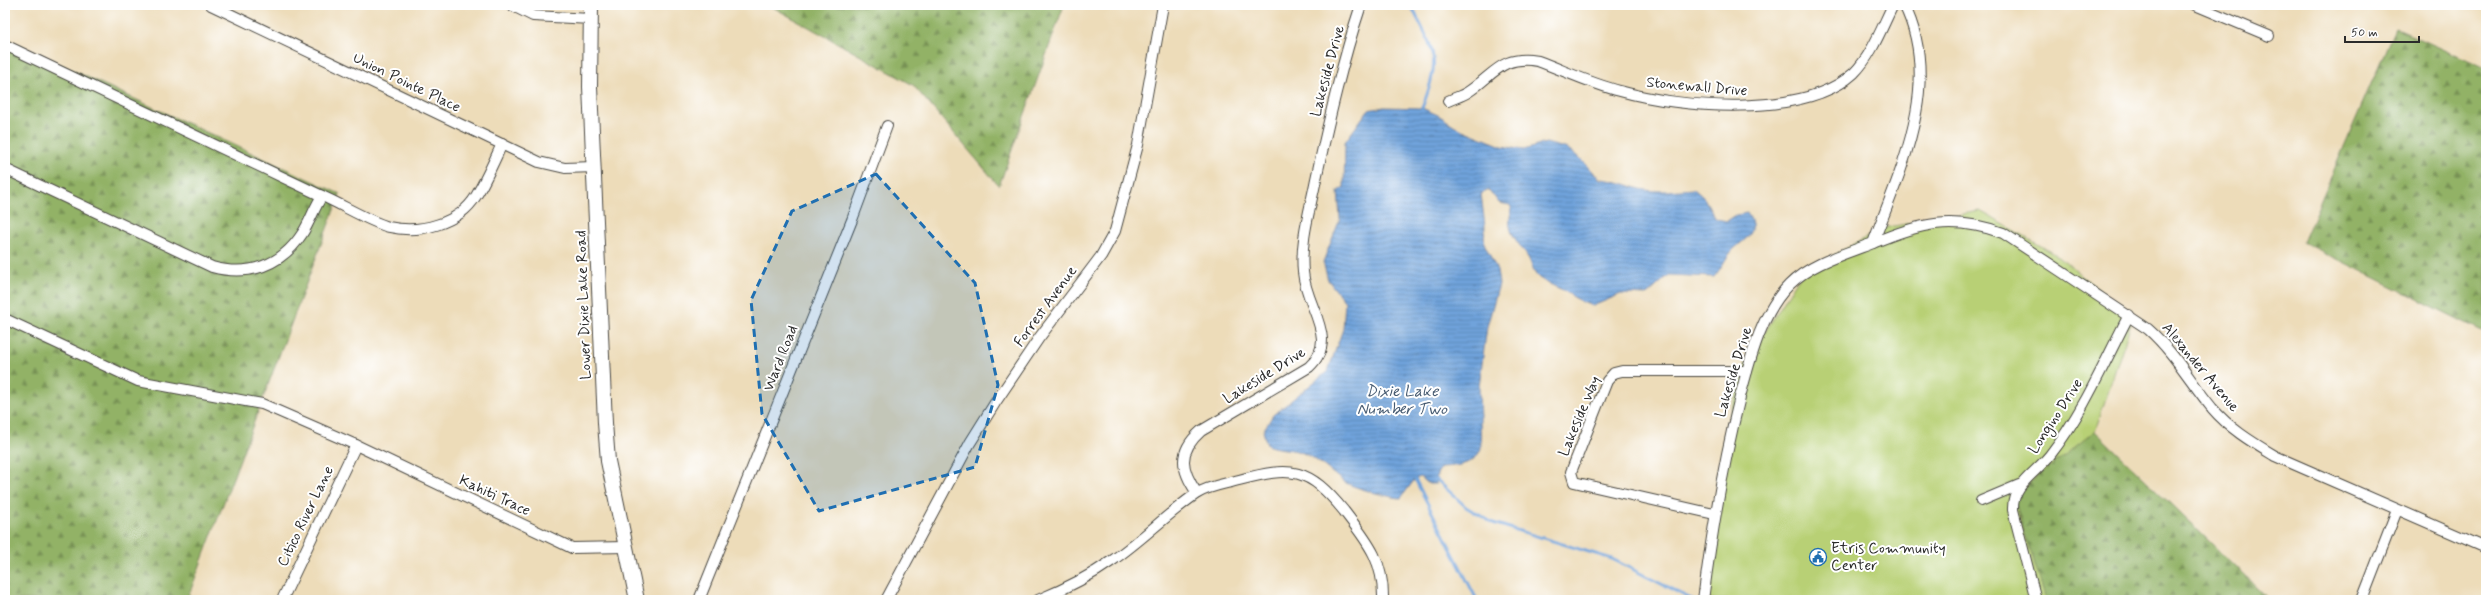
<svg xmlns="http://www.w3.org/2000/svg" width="2491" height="605" font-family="Mynerve,sans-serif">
<defs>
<pattern id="forest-firs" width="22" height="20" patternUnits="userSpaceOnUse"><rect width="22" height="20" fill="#92b266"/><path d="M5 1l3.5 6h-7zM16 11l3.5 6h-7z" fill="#779154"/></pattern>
<pattern id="water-rules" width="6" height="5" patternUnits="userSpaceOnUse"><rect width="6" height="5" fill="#70a3db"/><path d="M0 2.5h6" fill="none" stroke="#5c85b2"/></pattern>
</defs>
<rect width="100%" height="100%" fill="#fff"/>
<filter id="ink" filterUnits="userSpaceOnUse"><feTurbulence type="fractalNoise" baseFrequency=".025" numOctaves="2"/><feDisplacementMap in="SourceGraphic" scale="8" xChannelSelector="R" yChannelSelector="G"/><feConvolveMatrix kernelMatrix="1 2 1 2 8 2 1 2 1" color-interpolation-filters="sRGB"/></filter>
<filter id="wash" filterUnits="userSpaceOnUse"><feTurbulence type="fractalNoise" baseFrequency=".012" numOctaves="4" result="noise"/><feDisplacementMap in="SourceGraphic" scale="16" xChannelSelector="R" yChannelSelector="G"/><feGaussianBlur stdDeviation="0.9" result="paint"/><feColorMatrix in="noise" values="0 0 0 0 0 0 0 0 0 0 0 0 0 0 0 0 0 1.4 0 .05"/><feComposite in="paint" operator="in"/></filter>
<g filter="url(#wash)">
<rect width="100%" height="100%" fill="#eddcb9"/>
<g fill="url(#forest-firs)" stroke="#5e6e48">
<polygon points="769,5 1064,5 999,186 913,85"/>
<polygon points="2395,28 2486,69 2486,333 2303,242"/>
<polygon points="5,39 340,194 187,600 5,600"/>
<polygon points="2095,431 2270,600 2045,600 2044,593 2013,496"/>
</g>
<polygon fill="#b8d075" stroke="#727e50" points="1980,211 2060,257 2132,320 2095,431 2013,496 2044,593 2045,600 1703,600 1718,518 1725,430 1746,362 1802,273 1883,228"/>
<path fill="url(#water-rules)" stroke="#4e6783" d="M1384 107 1422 108 1438 115 1460 129 1502 146 1524 150 1546 143 1568 149 1582 160 1600 179C1615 180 1627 185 1640 189 1658 193 1676 190 1694 189L1704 198 1716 219 1727 221 1736 215 1747 213C1760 232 1747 237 1735 248 1726 256 1722 268 1714 277L1669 275 1647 295 1621 294 1593 306C1580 302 1577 299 1566 292 1558 287 1547 284 1539 278 1532 272 1532 263 1527 256 1517 240 1504 230 1512 210L1510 205 1499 203 1489 190 1481 194 1485 226 1484 243 1497 270 1499 284 1487 327 1479 386 1481 449C1474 465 1458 466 1441 467L1437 474 1436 484H1429L1420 477 1415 479 1401 498C1392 498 1350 487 1343 481 1330 472 1318 459 1303 453 1291 448 1279 450 1267 445L1263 431 1273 415 1328 371 1343 329 1345 302 1328 280 1323 262 1340 219 1338 191 1344 187 1345 142 1368 110Z"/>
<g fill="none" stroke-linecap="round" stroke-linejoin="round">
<g stroke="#70a3db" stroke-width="3">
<path d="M1411 5C1433 52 1443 55 1422 108"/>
<polyline points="1415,479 1477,600"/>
<polyline points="1436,479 1466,507 1493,523 1612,559 1693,600"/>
</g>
</g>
</g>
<g filter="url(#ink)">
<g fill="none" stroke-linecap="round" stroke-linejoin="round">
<g stroke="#484640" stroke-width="12">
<g id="street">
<polyline points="211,5 539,162 565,168 594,167"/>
<polyline points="511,5 533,16 591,19"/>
<polyline points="2195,5 2269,36"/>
<polyline points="5,45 322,196"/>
<path d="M1448 101C1454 98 1462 96 1468 92 1494 75 1502 54 1538 61 1565 71 1592 84 1620 91 1680 108 1804 119 1854 73 1872 55 1882 27 1893 5"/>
<path d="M5 169 212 267C248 277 281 266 302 234 310 222 314 208 322 196 341 204 370 222 389 227 419 234 459 224 476 196 486 180 494 161 502 144"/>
<path d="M1873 243C1920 223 1953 215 2003 233L2148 329C2174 352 2190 381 2212 408 2230 429 2252 442 2275 456L2486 548"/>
<polyline points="5,319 138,381 262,404 356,445 572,548 626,547"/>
<path d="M1197 493C1181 470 1177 452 1201 431L1309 367C1340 339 1306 308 1303 272 1300 241 1310 210 1316 179 1329 120 1342 62 1361 5"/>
<polyline points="1981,501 2019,485"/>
<polyline points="1714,514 1574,482 1571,472 1607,381 1614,373 1622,371 1747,371"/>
<polyline points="282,600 356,445"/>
<polyline points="699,600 852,220 887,126"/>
<polyline points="886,600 970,443 995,403 1039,338 1101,256 1115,231 1138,145 1163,5"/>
<path d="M1038 600C1065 589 1089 577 1113 560 1142 540 1167 514 1196 494 1208 486 1225 484 1239 480 1292 466 1308 467 1344 511 1367 541 1384 560 1383 600"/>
<path d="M1703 600C1712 531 1723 464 1740 397 1750 360 1761 313 1789 285 1811 263 1845 254 1873 243 1901 169 1943 82 1904 5"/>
<path d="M2036 600 2013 510C2012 484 2035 474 2050 455 2083 413 2105 361 2129 315"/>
<polyline points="2362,600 2397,510"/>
</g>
</g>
<g stroke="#484640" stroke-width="16">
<polyline id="secondary" points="591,5 590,87 605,423 608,461 637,600"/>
</g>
<use href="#street" stroke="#fff" stroke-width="10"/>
<use href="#secondary" stroke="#fff" stroke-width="14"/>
</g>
</g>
<path fill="#1f6fb2" fill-opacity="0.2" stroke="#1f6fb2" stroke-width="3" stroke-dasharray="8 5" stroke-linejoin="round" d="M876 174 975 283 998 385 975 467 819 511 762 414 751 300 792 211Z"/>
<defs>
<g id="civic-ring" transform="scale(0.9)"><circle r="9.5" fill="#fff" stroke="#1f6fb2" stroke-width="1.5"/><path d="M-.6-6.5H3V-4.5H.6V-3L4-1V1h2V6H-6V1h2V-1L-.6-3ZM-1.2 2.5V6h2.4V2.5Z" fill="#1f6fb2"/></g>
</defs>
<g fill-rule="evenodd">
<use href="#civic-ring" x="1818" y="557"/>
</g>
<g text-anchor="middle" stroke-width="4" stroke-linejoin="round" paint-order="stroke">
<g font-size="15" fill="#2b2b2b" stroke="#fff">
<text transform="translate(1327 71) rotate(-75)" y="5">Lakeside Drive</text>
<text transform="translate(407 82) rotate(26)" y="5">Union Pointe Place</text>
<text transform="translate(1697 86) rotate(5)" y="5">Stonewall Drive</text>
<text transform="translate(583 305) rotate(-92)" y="5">Lower Dixie Lake Road</text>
<text transform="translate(1045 306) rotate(-54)" y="5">Forrest Avenue</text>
<text transform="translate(780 358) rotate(-68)" y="5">Ward Road</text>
<text transform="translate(2201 367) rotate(50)" y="5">Alexander Avenue</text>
<text transform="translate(1733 372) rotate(-73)" y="5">Lakeside Drive</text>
<text transform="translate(1264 375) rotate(-32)" y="5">Lakeside Drive</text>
<text transform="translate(1579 416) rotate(-67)" y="5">Lakeside Way</text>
<text transform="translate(2055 416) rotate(-57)" y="5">Longino Drive</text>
<text transform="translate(495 495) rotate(25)" y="5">Kahiti Trace</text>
<text transform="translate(305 516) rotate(-64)" y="5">Citico River Lane</text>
</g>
<g font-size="15" fill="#2b2b2b" stroke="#fff" text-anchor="start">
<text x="1831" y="553">Etris Community<tspan x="1831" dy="17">Center</tspan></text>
</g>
<g font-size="16" font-style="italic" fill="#475b71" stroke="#fff">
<text x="1402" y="396">Dixie Lake<tspan x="1402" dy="18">Number Two</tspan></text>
</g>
</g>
<rect width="2491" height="605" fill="none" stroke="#fff" stroke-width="20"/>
<path d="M2345 36v6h74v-6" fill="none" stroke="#2b2b2b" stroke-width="2"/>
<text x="2351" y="36" font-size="12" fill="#2b2b2b" stroke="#ffffff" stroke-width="3" paint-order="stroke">50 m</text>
</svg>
